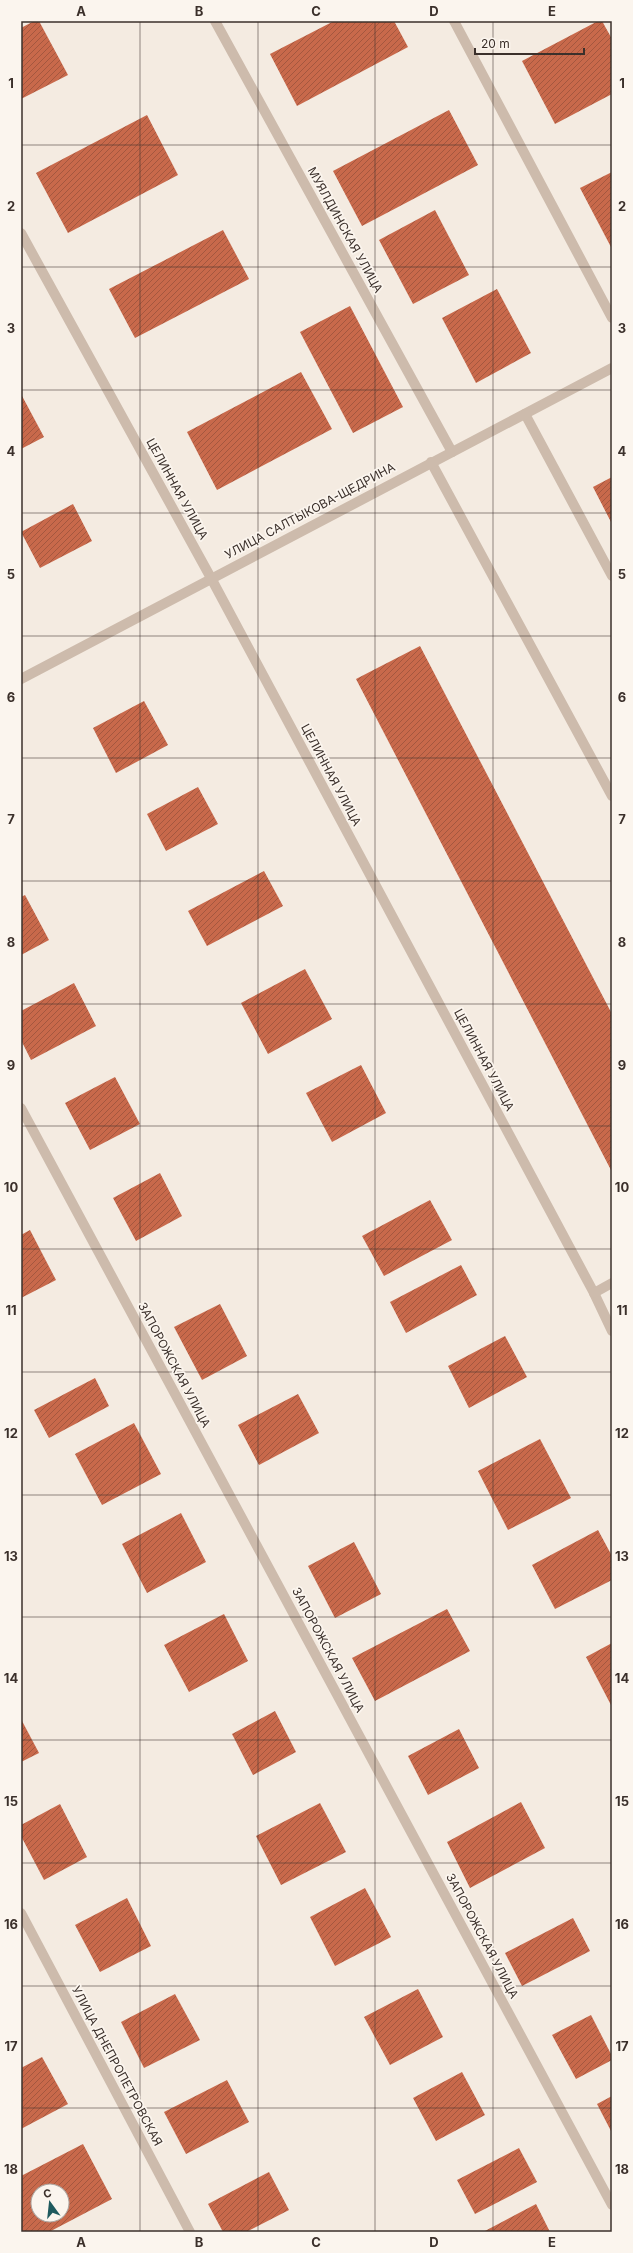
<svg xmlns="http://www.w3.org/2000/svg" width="633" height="2253" font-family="Inter,sans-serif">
<defs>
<pattern id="building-hatch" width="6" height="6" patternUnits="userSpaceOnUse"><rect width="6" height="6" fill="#c8694b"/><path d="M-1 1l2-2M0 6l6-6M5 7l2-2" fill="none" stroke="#a4573f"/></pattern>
</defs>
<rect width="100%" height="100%" fill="#f4ebe1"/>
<g fill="url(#building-hatch)" fill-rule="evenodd">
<polygon points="34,21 39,21 68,75 21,99 21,28"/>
<polygon points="334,21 394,21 408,47 297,106 270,54"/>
<polygon points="598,21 602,21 612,39 612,94 555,124 522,61"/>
<polygon points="449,110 478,165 362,226 333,171"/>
<polygon points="147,115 178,175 68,233 36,173"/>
<polygon points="612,172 612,249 580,188"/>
<polygon points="435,210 469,275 413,304 379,240"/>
<polygon points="223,230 249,279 135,338 109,289"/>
<polygon points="497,289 531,353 476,383 442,318"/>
<polygon points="350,306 403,407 353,433 300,332"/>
<polygon points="301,372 332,429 217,490 187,432"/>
<polygon points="21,394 44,437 21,449"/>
<polygon points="612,477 612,524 593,487"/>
<polygon points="73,504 92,541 40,568 21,532"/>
<polygon points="420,646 612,1014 612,1172 356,679"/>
<polygon points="144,701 168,745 116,773 93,728"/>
<polygon points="198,787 218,824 166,851 147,814"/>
<polygon points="264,871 283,906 207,946 188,911"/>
<polygon points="25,895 49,940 21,955 21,897"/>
<polygon points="305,969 332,1019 268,1054 241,1003"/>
<polygon points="74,983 96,1026 31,1060 21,1040 21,1011"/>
<polygon points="361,1065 386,1113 332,1142 306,1093"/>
<polygon points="115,1077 140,1124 90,1150 65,1103"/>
<polygon points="160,1173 182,1216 136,1241 113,1198"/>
<polygon points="430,1200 452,1240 384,1276 362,1236"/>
<polygon points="30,1230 56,1280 21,1298 21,1235"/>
<polygon points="461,1265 477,1295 406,1333 390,1302"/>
<polygon points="220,1304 247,1356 202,1380 174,1327"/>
<polygon points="505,1336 527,1377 469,1408 448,1366"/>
<polygon points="95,1378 109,1406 49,1438 34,1410"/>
<polygon points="298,1394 319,1433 259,1465 238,1425"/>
<polygon points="134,1423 161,1474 102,1505 75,1454"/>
<polygon points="540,1439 571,1498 508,1530 478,1471"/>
<polygon points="181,1513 206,1562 147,1593 122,1544"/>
<polygon points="598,1530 612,1556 612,1580 555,1609 532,1565"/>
<polygon points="354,1542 381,1594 335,1618 308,1566"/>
<polygon points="447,1609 470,1651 375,1701 352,1658"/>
<polygon points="224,1614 248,1661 189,1692 164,1645"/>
<polygon points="612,1643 612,1707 586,1657"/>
<polygon points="275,1711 296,1752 253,1775 232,1734"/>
<polygon points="21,1719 39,1753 21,1762"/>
<polygon points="459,1729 479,1768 428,1795 408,1756"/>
<polygon points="521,1802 545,1848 470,1888 447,1842"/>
<polygon points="320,1803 346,1852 281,1885 256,1836"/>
<polygon points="60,1804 87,1857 44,1880 21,1836 21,1825"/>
<polygon points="365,1888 391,1937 335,1966 310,1917"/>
<polygon points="127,1898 151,1946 100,1972 75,1925"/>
<polygon points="573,1918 590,1951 522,1986 505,1953"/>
<polygon points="418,1989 443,2037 390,2065 364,2017"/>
<polygon points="175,1994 200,2040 144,2068 121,2022"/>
<polygon points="591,2015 612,2056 612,2060 576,2079 552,2035"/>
<polygon points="42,2057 68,2104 21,2129 21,2068"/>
<polygon points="462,2072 485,2115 436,2141 413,2098"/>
<polygon points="227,2080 249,2122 186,2154 164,2112"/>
<polygon points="612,2096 612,2133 597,2104"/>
<path d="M83 2144 112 2199 49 2232H21V2176ZM38 2191H62V2215H38Z"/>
<polygon points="519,2148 537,2182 475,2214 457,2180"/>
<polygon points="269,2172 289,2210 246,2232 223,2232 208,2204"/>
<polygon points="536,2204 550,2232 483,2232"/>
</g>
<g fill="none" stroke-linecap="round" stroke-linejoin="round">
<g stroke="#cdbbac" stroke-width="10">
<polyline points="215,21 452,452"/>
<polyline points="454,21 612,318"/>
<polyline points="21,233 211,578 594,1293 612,1331"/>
<polyline points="525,414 612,576"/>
<polyline points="431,462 612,796"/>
<polyline points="21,679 612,368"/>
<polyline points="21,1108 612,2205"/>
<polyline points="594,1293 612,1283"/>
<polyline points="21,1913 190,2232"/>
</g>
</g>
<path fill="none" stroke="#3b302b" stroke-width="1" stroke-opacity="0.55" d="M140 21V2232M258 21V2232M375 21V2232M493 21V2232M21 145H612M21 267H612M21 390H612M21 513H612M21 636H612M21 758H612M21 881H612M21 1004H612M21 1126H612M21 1249H612M21 1372H612M21 1495H612M21 1617H612M21 1740H612M21 1863H612M21 1986H612M21 2108H612"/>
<g text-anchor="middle" stroke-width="3.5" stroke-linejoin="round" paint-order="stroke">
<g font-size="12" fill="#3b302b" stroke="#fbf5ee">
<text transform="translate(345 230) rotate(61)" y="4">МУЯЛДИНСКАЯ УЛИЦА</text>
<text transform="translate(177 489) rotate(61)" y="4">ЦЕЛИННАЯ УЛИЦА</text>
<text transform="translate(310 511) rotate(-28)" y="4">УЛИЦА САЛТЫКОВА-ЩЕДРИНА</text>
<text transform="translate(331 775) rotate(62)" y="4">ЦЕЛИННАЯ УЛИЦА</text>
<text transform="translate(484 1060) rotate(62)" y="4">ЦЕЛИННАЯ УЛИЦА</text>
<text transform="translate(174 1365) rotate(62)" y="4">ЗАПОРОЖСКАЯ УЛИЦА</text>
<text transform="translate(328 1650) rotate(62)" y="4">ЗАПОРОЖСКАЯ УЛИЦА</text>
<text transform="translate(482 1936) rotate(62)" y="4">ЗАПОРОЖСКАЯ УЛИЦА</text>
<text transform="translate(117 2066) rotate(62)" y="4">УЛИЦА ДНЕПРОПЕТРОВСКАЯ</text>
</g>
</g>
<rect width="633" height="2253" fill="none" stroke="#fbf5ee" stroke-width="44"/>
<g transform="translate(50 2203) rotate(345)"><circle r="19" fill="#fbf5ee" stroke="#aea6a0"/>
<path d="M0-3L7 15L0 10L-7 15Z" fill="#1f5a5e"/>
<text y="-6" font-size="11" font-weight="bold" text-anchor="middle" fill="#3b302b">С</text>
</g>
<path d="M475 48v6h109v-6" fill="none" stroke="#3b302b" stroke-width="2"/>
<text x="481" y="48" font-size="12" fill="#3b302b" stroke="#fbf5ee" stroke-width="3" paint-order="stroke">20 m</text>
<rect x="22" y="22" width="589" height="2209" fill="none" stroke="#3b302b" stroke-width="1.5"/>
<g font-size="13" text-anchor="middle" font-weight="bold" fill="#3b302b">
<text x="81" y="16">A</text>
<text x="199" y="16">B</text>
<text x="316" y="16">C</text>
<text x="434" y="16">D</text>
<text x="552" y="16">E</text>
<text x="11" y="88">1</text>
<text x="622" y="88">1</text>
<text x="11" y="211">2</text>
<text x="622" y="211">2</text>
<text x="11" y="333">3</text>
<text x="622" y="333">3</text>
<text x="11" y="456">4</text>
<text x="622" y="456">4</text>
<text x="11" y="579">5</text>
<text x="622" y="579">5</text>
<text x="11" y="702">6</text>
<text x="622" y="702">6</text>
<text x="11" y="824">7</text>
<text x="622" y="824">7</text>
<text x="11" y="947">8</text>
<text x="622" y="947">8</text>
<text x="11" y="1070">9</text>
<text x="622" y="1070">9</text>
<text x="11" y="1192">10</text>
<text x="622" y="1192">10</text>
<text x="11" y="1315">11</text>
<text x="622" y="1315">11</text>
<text x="11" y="1438">12</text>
<text x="622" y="1438">12</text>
<text x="11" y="1561">13</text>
<text x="622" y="1561">13</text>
<text x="11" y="1683">14</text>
<text x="622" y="1683">14</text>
<text x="11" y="1806">15</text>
<text x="622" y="1806">15</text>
<text x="11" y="1929">16</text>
<text x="622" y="1929">16</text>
<text x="11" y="2051">17</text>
<text x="622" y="2051">17</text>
<text x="11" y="2174">18</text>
<text x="622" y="2174">18</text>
<text x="81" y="2247">A</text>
<text x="199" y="2247">B</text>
<text x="316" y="2247">C</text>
<text x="434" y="2247">D</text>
<text x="552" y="2247">E</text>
</g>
</svg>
